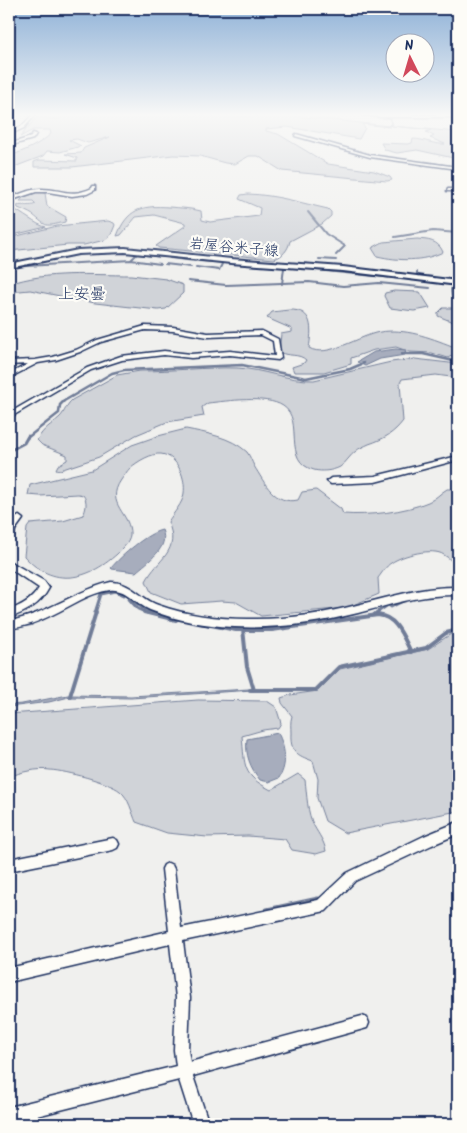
<svg xmlns="http://www.w3.org/2000/svg" width="467" height="1133" font-family="Kalam,'Klee One',sans-serif">
<rect width="100%" height="100%" fill="#f0f0ee"/>
<filter id="ink" filterUnits="userSpaceOnUse"><feTurbulence type="fractalNoise" baseFrequency=".02" numOctaves="2"/><feDisplacementMap in="SourceGraphic" scale="10" xChannelSelector="R" yChannelSelector="G"/><feConvolveMatrix kernelMatrix="1 2 1 2 8 2 1 2 1" color-interpolation-filters="sRGB"/></filter>
<g filter="url(#ink)">
<g fill="#d0d3d8" stroke="#76819b">
<path d="M63 114H179L227 117 286 115 389 126 392 123 390 117 393 124 390 127 362 124 365 128 359 139 287 127 266 129V131L278 134 328 164 374 171 390 177 392 180 387 181 282 171 258 156H249L235 164 225 163 200 156 173 155 72 167H34V162L39 160 77 161V158L65 154 81 153 84 148 110 137 88 143 77 139 69 140 81 146 60 152 47 151 43 156 9 169V156C25 151 38 145 51 134L50 130H33L20 137 37 117 59 119Z"/>
<path d="M392 126 458 132 455 133H458V159L417 150 397 153 385 150 381 143 408 144 412 143 413 139C424 139 434 145 445 144L430 138 434 136 426 132 431 130Z"/>
<path d="M36 192 45 193 47 206 66 217 65 222C44 227 48 227 33 215 28 212 23 210 18 208L17 206C24 204 30 207 36 204L33 201H20L26 195Z"/>
<path d="M248 194C277 195 301 203 328 209L331 212V216L322 224 290 241C288 250 283 256 274 259L159 248 156 246 185 226V223L154 215 136 217 121 235 117 236C127 209 142 205 169 207 180 208 190 208 201 211L202 220 210 222 259 216 260 208 239 199 241 195Z"/>
<path d="M12 208C22 213 36 225 46 227L9 236V215L12 214 10 212Z"/>
<polygon points="108,221 114,223 115,225 111,235 105,240 84,245 68,245 9,251 9,238 57,226"/>
<path d="M417 239C428 240 438 240 443 252 422 262 399 261 377 256L372 248 383 242Z"/>
<path d="M131 275 166 279 183 285V293L166 309 158 310 95 303 30 290 9 292V284C47 271 90 275 131 275Z"/>
<polygon points="394,291 420,292 430,308 414,311 390,308 384,296 385,293"/>
<polygon points="443,308 458,308 458,324 438,316 438,313"/>
<path d="M289 310C314 309 312 330 309 348 327 359 360 335 380 332 405 328 429 337 452 346L456 350 453 355 448 358 432 353 410 352 396 347 374 350 351 358V364L324 372H294L292 367 304 363 306 360C299 353 288 357 279 352L281 334 292 332V329L267 318 272 312Z"/>
<path d="M415 359 458 364V378L436 375 402 379 400 383 403 421C394 433 384 439 369 444 365 446 359 448 356 451 350 455 346 463 340 467 332 471 322 472 314 470 281 461 305 420 283 406 266 395 227 401 208 403L202 407 204 416 167 422 136 435 99 457 60 470 56 469 58 465 67 460V455L42 445 37 440C45 427 50 426 60 417 65 412 66 405 72 400L117 375 140 371C172 371 205 367 237 368 263 369 288 381 314 380L391 362Z"/>
<path d="M186 429C206 433 231 437 247 452 250 456 252 462 254 466 265 483 274 505 298 500L302 492 316 490 341 509 343 514C368 516 405 512 428 502 436 499 440 493 447 489H458V569C454 564 450 558 444 555 433 547 402 555 391 563 386 566 382 573 378 578L379 594 346 608 261 616 236 602 221 601 181 604 151 592 146 581C158 558 181 552 168 522 173 513 183 504 184 493 186 479 178 456 161 454 152 453 138 461 130 468 127 471 124 476 121 480 104 505 132 513 130 536 129 543 122 549 117 554 87 581 53 588 24 556L27 528 30 524 63 521 83 515C86 510 88 501 83 495L78 494 40 496 28 495 30 485 92 470 132 445 158 436Z"/>
<path d="M454 632H458V811L345 833 325 821 317 798 318 779 313 761C296 755 290 751 291 733 291 727 290 722 292 716L282 703 281 698 290 695 318 691 340 669 428 649Z"/>
<path d="M198 700 267 701 276 707 281 723 278 728 263 730 242 736C245 767 242 775 271 790L298 774 305 780C307 795 307 813 314 826 319 835 324 841 326 851L316 854 292 850 285 839 248 836 207 837 167 833 136 822C132 813 129 798 120 791 109 782 66 771 50 770 38 768 20 772 9 777V714Z"/>
</g>
<g fill="#a7adbd" stroke="#6f7b97">
<polygon points="396,349 406,350 405,355 380,359 365,366 357,362 374,352"/>
<path d="M162 530C170 548 148 561 136 572L112 569 111 568C121 556 147 533 162 530Z"/>
<polygon points="249,689 253,690 131,698 69,697 49,702 9,707 9,705 22,704 68,695 131,696"/>
<path d="M278 733C285 747 288 764 279 778L269 782 260 780C250 767 245 755 247 739Z"/>
</g>
<g fill="none" stroke-linecap="round" stroke-linejoin="round">
<g stroke="#6f7b97" stroke-width="1">
<polyline points="432,114 458,116"/>
<polyline points="416,115 425,114"/>
<polyline points="384,126 387,127 391,123 388,116"/>
<polyline points="425,161 458,167"/>
<polyline points="423,163 421,165 423,166"/>
</g>
<g stroke="#6f7b97" stroke-width="2">
<polyline points="308,212 326,234 345,246 336,255"/>
<polyline points="395,237 433,231 458,233"/>
<polyline points="170,258 195,261"/>
<polyline points="319,259 336,260"/>
<polyline points="131,260 137,254 164,257"/>
<polyline points="199,261 305,268"/>
<polyline points="165,264 191,267"/>
<polyline points="25,265 38,262"/>
<polyline points="9,267 131,260 160,264"/>
<polyline points="196,267 219,270 222,264"/>
<polyline points="316,270 403,279"/>
<polyline points="417,272 417,274"/>
<polyline points="188,281 226,285 309,282 343,286 379,283 430,288"/>
<polyline points="282,284 284,268"/>
</g>
<g stroke="#6f7b97" stroke-width="2.5">
<polyline points="402,354 423,354 458,362"/>
<polyline points="27,438 59,413 60,405 64,401 112,373 124,370 242,365 306,378 350,369 364,363"/>
</g>
<g stroke="#6f7b97" stroke-width="3">
<polyline points="9,451 24,443 28,436"/>
<polyline points="124,592 142,608 161,613"/>
<polyline points="129,599 138,609 147,613"/>
<polyline points="389,605 391,607 403,601"/>
<polyline points="95,613 101,594 115,591 124,595"/>
<polyline points="376,613 391,603"/>
</g>
<g stroke="#6f7b97" stroke-width="4">
<polyline points="144,612 176,620 178,617"/>
<polyline points="156,612 163,614"/>
<polyline points="374,615 378,612"/>
<path d="M201 623 236 630H272L378 615C397 617 403 637 411 652"/>
<polyline points="9,628 31,624"/>
<polyline points="243,629 247,667 254,690 250,690"/>
<polyline points="254,690 316,690 339,667 426,648 446,633 458,630"/>
<polyline points="70,696 96,612"/>
</g>
<polyline stroke="#6f7b97" stroke-width="5" points="267,910 318,899"/>
<g stroke="#1b2f5e" stroke-width="3">
<g id="minor">
<polygon points="33,114 36,114 24,128 9,135 9,133 22,126"/>
<polygon points="354,114 445,115 458,115 458,117 381,117"/>
<polygon points="33,133 36,134 33,139 9,146 9,144 31,137"/>
<polygon points="296,134 370,155 458,167 458,169 370,157 295,136"/>
<polygon points="9,186 11,186 12,187 9,188"/>
<path d="M93 186H95V190L87 194 72 196 48 192H36L9 201V198H11C21 193 31 189 41 189 63 189 70 198 92 188Z"/>
<polygon points="448,189 458,189 458,191 447,191"/>
<path d="M456 281 458 282 457 292 458 295V303C451 299 452 290 453 283Z"/>
<polygon points="145,326 173,327 208,333 262,331 278,339 281,358 278,360 230,355 191,358 164,355 122,360 91,370 9,418 9,413 87,368 121,356 164,351 191,354 230,351 275,356 273,341 261,335 208,337 173,331 145,330 101,342 80,352 56,360 38,363 9,378 9,374 28,364 9,365 9,361 35,360 53,357 76,350 97,340"/>
<polygon points="458,456 458,460 375,482 331,484 327,481 331,478 375,476"/>
<path d="M19 516 23 519 15 530 12 541 9 542C9 531 8 522 19 516Z"/>
<path d="M9 561 44 581 49 588C40 605 26 612 9 618V610C21 606 32 600 39 588L9 568Z"/>
<path d="M111 582C131 582 141 599 158 605 186 615 218 619 248 619 285 620 322 614 357 605 391 597 423 586 458 587V595C422 594 393 604 358 613 318 623 276 629 235 627 207 626 175 620 150 610 136 604 126 588 110 590 89 593 71 606 52 615 38 622 24 627 9 629V621C45 615 75 591 111 582Z"/>
<polygon points="458,822 458,834 432,845 355,881 326,911 321,912 183,941 190,998 188,1050 190,1062 362,1016 367,1018 369,1023 367,1028 193,1076 209,1124 193,1124 179,1080 9,1123 9,1107 176,1066 174,1050 176,998 170,944 9,982 9,968 169,931 162,869 164,865 168,863 172,865 174,869 181,928 318,900 347,873 424,836"/>
<polygon points="113,838 117,840 119,844 117,848 113,850 9,871 9,859"/>
</g>
</g>
<g stroke="#1b2f5e" stroke-width="4">
<polygon id="secondary" points="125,248 231,259 343,267 458,281 458,285 343,271 231,263 125,252 78,254 9,268 9,264 78,250"/>
</g>
<use href="#minor" fill="#fdfcf7" fill-rule="evenodd"/>
<use href="#secondary" fill="#fdfcf7" fill-rule="evenodd"/>
</g>
</g>
<linearGradient id="sky" x2="0" y2="1"><stop stop-color="#8eb1d7"/><stop offset="0.42" stop-color="#f8f8f7"/><stop offset="1" stop-color="#f8f8f7" stop-opacity="0"/></linearGradient>
<rect width="467" height="273" fill="url(#sky)"/>
<g text-anchor="middle" stroke-width="4.5" stroke-linejoin="round" paint-order="stroke">
<g font-size="15" fill="#1b2f5e" stroke="#fdfcf7">
<text transform="translate(234 247) rotate(5)" y="5">岩屋谷米子線</text>
</g>
<g font-size="16" fill="#1b2f5e" stroke="#fdfcf7">
<text x="82" y="299">上安曇</text>
</g>
</g>
<rect width="467" height="1133" fill="none" stroke="#fdfcf7" stroke-width="30"/>
<rect x="15" y="15" width="437" height="1103" fill="none" stroke="#1b2f5e" stroke-width="2" filter="url(#ink)"/>
<g transform="translate(410 58) rotate(355)"><circle r="24" fill="#fdfcf7" stroke="#a3aaba"/>
<path d="M0-4L9 19L0 12L-9 19Z" fill="#d1495b"/>
<text y="-8" font-size="14" font-weight="bold" text-anchor="middle" fill="#1b2f5e">N</text>
</g>
</svg>
